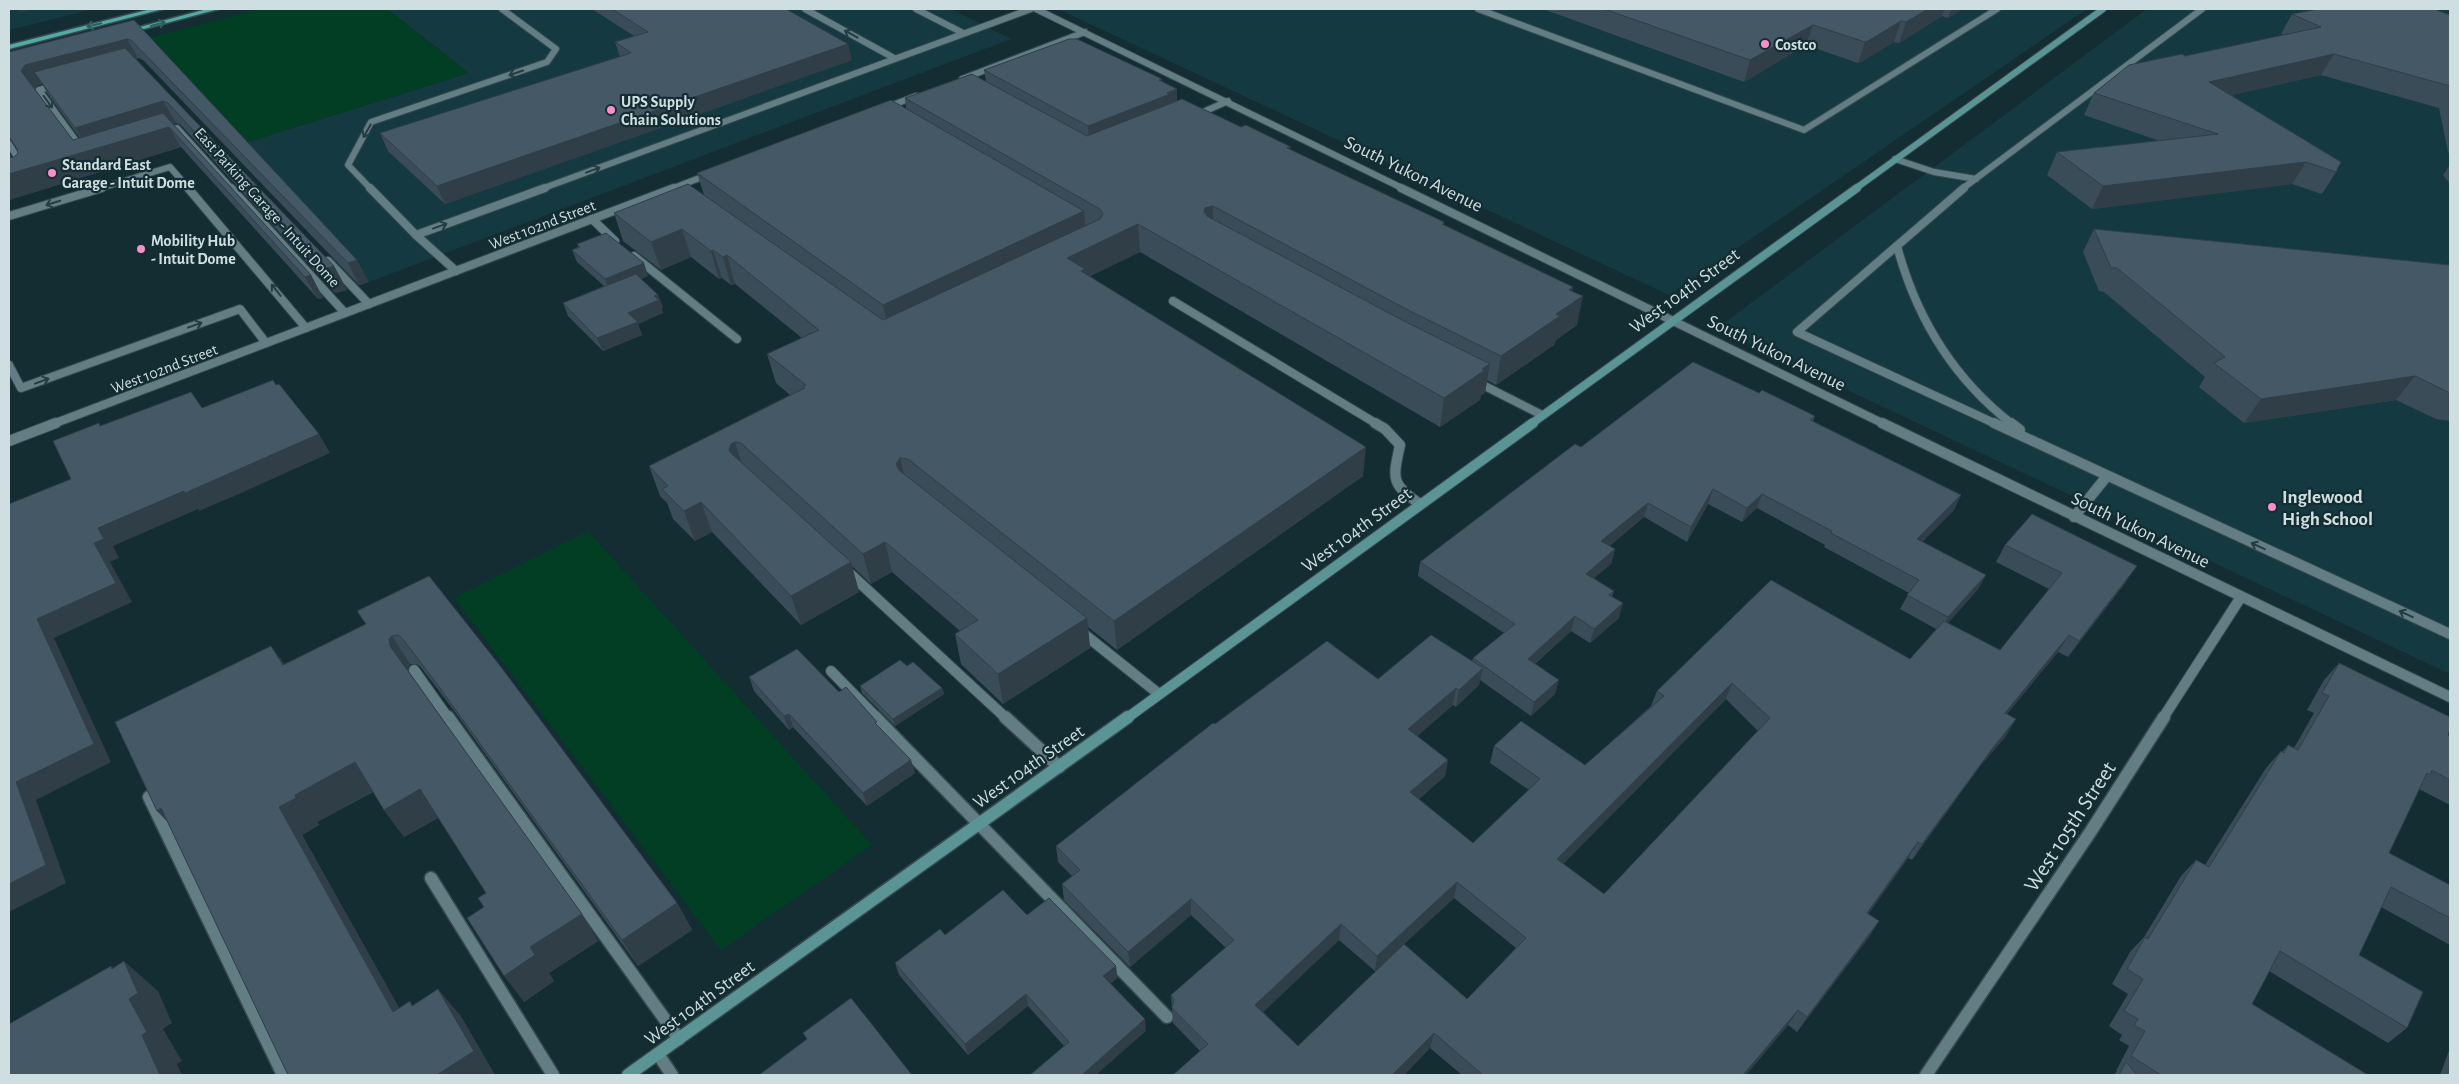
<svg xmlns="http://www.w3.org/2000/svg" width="2459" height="1084" font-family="'Alegreya Sans',sans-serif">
<rect width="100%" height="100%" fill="#132d32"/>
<g fill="#153940">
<polygon points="9,9 94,9 9,30"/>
<polygon points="387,9 951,9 1011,39 369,282 241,144 469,73"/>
<polygon points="1058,9 2087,9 1669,295"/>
<polygon points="2147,9 2450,9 2450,674 1739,339 1724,323"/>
</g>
<g fill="#023e23">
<polygon points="260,9 387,9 469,73 241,144 145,39"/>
<polygon points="588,531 872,845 721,950 454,598"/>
</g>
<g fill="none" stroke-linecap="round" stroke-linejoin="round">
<g stroke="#36494e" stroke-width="8">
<g id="lane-far3">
<polyline points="805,9 894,58"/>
<polyline points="916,9 963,33"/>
<polyline points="1478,9 1804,130 1997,9"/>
<polyline points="57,85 39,90 82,149"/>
<polyline points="1194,116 1228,101"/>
<polyline points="165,132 177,128 232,189"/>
<polyline points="9,144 22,165"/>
<polyline points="1895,159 1934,172 1976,179"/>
<polyline points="98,189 170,167 189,189"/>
<polyline points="371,189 348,165 371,122 547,62 556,49 502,9"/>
<polyline points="541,189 1031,9"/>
<polyline points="1962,189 2202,9"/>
</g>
</g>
<g stroke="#36494e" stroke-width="10">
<g id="lane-far2">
<polyline points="188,188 306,328"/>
<polyline points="231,188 345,313"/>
<polyline points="370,188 416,235 545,188"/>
<polyline points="1964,188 1797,332 1996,424"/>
<polyline points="9,216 102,188"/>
<polyline points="592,219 615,241"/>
<polyline points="416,235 456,271"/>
<path d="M1897 246C1916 317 1954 379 2012 424"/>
<polyline points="634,256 737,339"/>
<polyline points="328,261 369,304"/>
<polyline points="1173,301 1377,424"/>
<polyline points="9,365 21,388 240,309 266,343"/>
<polyline points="1473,380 1542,415"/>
</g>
</g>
<g stroke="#36494e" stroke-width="12">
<g id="lane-far1">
<path d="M1375 423 1385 429 1400 445C1393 478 1390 484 1420 504"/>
<polyline points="1994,423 2450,634"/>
<polyline points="2011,423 2020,430"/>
<polyline points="2074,517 2107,476"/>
<polyline points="847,571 1006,718"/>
<polyline points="1079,630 1159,694"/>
<polyline points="414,670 448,718"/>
<polyline points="831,671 877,718"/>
</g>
</g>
<g stroke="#36494e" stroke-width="15">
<g id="lane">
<polyline points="448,717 679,1039"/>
<polyline points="875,717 1167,1017"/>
<polyline points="1005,717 1059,767"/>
<polyline points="149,797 283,1075"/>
<polyline points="431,878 553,1075"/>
<polyline points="658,1054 672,1075"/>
</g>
</g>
<g stroke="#36494e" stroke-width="8">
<g id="street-far3">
<polyline points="1036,9 1404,189"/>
<polyline points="962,79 1085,32"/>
<polyline points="885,108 916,96"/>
<polyline points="671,189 710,174"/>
</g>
</g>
<g stroke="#36494e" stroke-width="10">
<g id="street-far2">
<polyline points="1401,188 1884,424"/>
<polyline points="53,424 674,188"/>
</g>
</g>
<g stroke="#36494e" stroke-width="12">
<g id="street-far1">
<polyline points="1882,423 2450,697"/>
<polyline points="9,441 56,423"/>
<polyline points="2163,718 2241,597"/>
</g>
</g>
<g stroke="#36494e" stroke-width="15">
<polyline id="street" points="1926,1075 2091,831 2164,717"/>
</g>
<g stroke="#36494e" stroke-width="8">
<polyline id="secondary-far3" points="1855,189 2103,9"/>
</g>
<g stroke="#36494e" stroke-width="10">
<polyline id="secondary-far2" points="1531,424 1857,188"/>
</g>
<g stroke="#36494e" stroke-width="12">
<polyline id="secondary-far1" points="1127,718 1533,423"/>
</g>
<g stroke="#36494e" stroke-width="15">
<polyline id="secondary" points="628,1075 1128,717"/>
</g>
<g stroke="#36494e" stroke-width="3">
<g id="primary">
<polygon points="151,9 163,9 9,49 9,45"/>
<polygon points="207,9 219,9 125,34 121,32"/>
</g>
</g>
<use href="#lane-far3" stroke="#627e84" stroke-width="6"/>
<use href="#lane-far2" stroke="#627e84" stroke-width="8"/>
<use href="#lane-far1" stroke="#627e84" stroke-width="10"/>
<use href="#lane" stroke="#627e84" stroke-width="12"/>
<use href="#street-far3" stroke="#627e84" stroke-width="6"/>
<use href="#street-far2" stroke="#627e84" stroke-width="8"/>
<use href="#street-far1" stroke="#627e84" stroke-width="10"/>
<use href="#street" stroke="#627e84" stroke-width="12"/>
<use href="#secondary-far3" stroke="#5a9494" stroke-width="6"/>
<use href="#secondary-far2" stroke="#5a9494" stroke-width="8"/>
<use href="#secondary-far1" stroke="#5a9494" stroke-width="10"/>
<use href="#secondary" stroke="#5a9494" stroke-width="12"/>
<use href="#primary" fill="#53aaa4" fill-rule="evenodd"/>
</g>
<g fill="#3a4c58" fill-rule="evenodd">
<polygon points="592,9 786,9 852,60 445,204 388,151 380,133 620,57 615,42 634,36"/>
<polygon points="1543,9 1962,9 1948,18 1942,16 1899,43 1894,42 1861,62 1858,63 1806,45 1744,82"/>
<polygon points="2292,14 2450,15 2450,154 2448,152 2439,108 2321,75 2232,95 2336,172 2322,194 2292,184 2092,209 2047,175 2057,152 2160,141 2084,115 2094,93 2185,56 2283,35 2281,34"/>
<path d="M134 20 369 282 359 285 143 60 138 58 136 59 334 266 347 290 335 293 180 124 176 123 173 124 311 275 323 298 318 299 181 147 9 200V153L12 158 14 157 18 153 17 149 12 141 9 140V52ZM42 84 47 93 80 138 73 140 35 90 38 85Z"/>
<polygon points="984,70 1162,79 1162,82 1177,101 1290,150 1444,222 1444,225 1573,287 1572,291 1577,325 1556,340 1554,345 1496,385 1487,380 1485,393 1481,395 1480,400 1440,427 1140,252 1090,276 1363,476 1117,650 1088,627 1090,648 1003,704 961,664 955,634 960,631 892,572 871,584 852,566 859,592 801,625 712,532 695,541 673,519 667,503 660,496 649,466 790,395 776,383 767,354 802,338 735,284 731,285 722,278 719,279 691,257 661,270 623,241 614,213 704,195 697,173 906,108 905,98 986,81"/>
<polygon points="2450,165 2450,184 2443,175"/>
<polygon points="2094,229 2450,265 2450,421 2436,419 2396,400 2244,423 2199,387 2205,377 2104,292 2099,291 2083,252"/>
<polygon points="577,244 648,276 641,279 658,295 663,308 661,308 663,313 638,324 642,335 603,351 568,316 563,303 604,286 577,262 572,250 578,247"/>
<path d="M1759 393 1815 416 1813 421 1961 495 1954 510 1922 542 1986 575 1978 589 1948 623 2000 650 2049 589 1996 562 2005 545 2126 582 2068 657 2058 652 2007 714 2006 736 1981 765 1912 860 1908 858 1868 914 1879 921 1869 937 1797 1032 1788 1025 1746 1075H1462L1430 1048 1404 1075H1173L1200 1051 1173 1023 1171 995 1226 948 1191 915 1130 967 1064 900 1062 884 1072 876 1058 862 1056 846 1215 724 1378 679 1472 661 1473 658 1504 633 1418 576 1420 562 1581 447ZM1708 504 1742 522 1757 508 1825 545 1824 547 1909 593 1900 609 1936 629 1910 659 1657 691 1651 706 1585 765 1494 746 1490 763 1529 790 1473 843 1419 799 1445 776 1448 760 1417 736 1453 705 1456 707 1479 685 1480 680 1531 716 1555 694 1535 664 1571 631 1590 643 1619 618 1612 596 1614 591 1594 578 1611 564 1615 549 1609 546 1644 517 1687 542ZM1726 699 1758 731 1604 894 1563 864ZM1454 898 1516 948 1467 999 1404 944ZM1339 940 1375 971 1397 951 1298 1046 1263 1012Z"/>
<polygon points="429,576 677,903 692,930 638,966 455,712 420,666 416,664 410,664 408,668 408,671 598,941 549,973 554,981 524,1002 484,907 486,893 438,818 404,837 384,810 373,792 317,822 319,825 302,835 399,1008 413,1005 460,1015 495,1075 288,1075 285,664 366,624"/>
<polygon points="2339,663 2450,736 2450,805 2419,789 2389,853 2450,885 2450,945 2381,907 2359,955 2407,1028 2388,1043 2269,971 2252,1004 2368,1075 2114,1075 2117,1071 2116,1071 2129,1046 2119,1040 2122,1035 2109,1026 2128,994 2112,984 2130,952 2144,937 2181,876 2196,860 2205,865 2266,768 2281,751 2282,752 2288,745 2294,748 2314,713 2307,710 2324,680"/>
<polygon points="907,666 942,688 944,694 895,726 862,693 860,686"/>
<polygon points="749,677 839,692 879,727 915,773 867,806 793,727 789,730 754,691"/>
<polygon points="1027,915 1116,966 1117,978 1110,984 1146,1031 1064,1046 1028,1006 968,1055 899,975 895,963 945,935"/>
<polygon points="2450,1048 2450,1075 2440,1075"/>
</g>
<g fill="#303e47">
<polygon points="18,9 35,9 20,12"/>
<polygon points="1928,9 1945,9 1942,16 1899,43 1906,22"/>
<polygon points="1951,9 1962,9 1948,18"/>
<polygon points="1901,21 1894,42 1861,62 1858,63 1865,42"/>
<polygon points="1813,25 1806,45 1744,82 1750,60"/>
<polygon points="127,39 138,58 43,84 34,72 42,84 38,85 34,91 21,71 25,65"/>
<polygon points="848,44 852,60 445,204 437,186"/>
<polygon points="2334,54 2321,75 2198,103 2209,82"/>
<polygon points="1162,79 1162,97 1167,93 1177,89 1177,114 1090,152 1088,126"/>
<polygon points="163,101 176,123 89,150 75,128"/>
<polygon points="169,127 181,147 9,200 9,153 19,170"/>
<polygon points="2306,162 2292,184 2092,209 2103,186"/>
<polygon points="1213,206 1213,234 1204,212 1205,208"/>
<polygon points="1084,211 1086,241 890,336 883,305"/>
<polygon points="1138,224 1140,252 1086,278 1067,258"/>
<polygon points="682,229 691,257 661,270 651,242"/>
<polygon points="713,250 722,278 719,279 711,251"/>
<polygon points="727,255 735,284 731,285 723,257"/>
<polygon points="357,260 369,282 359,285 348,263"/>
<polygon points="644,263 648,276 610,292 605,279"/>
<polygon points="334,266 347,290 335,293 322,270"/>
<polygon points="311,275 323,298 318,299 305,277"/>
<polygon points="1573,287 1569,306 1583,296 1577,325 1556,340 1554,345 1496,385 1501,356 1556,314 1569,290"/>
<polygon points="658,295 663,308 661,308 663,313 638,324 642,335 603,351 597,338 628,313 654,296"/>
<polygon points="1490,364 1485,393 1481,395 1480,400 1440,427 1444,398"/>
<polygon points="2415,376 2396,400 2244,423 2261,399"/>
<polygon points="319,434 330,453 239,494 199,511 198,509 113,546 119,558 110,562 132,602 54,638 111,762 36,800 66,883 9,912 9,884 16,782 37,619 94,543 98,528 184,491"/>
<polygon points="735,442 744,471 729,450 731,444"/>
<polygon points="1366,447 1363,476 1117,650 1114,621"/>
<polygon points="900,458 907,488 896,464"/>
<polygon points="1713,489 1708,504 1687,542 1691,527"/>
<polygon points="1762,494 1757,508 1742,522 1747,508"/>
<polygon points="1961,495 1954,510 1910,553 1917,539"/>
<polygon points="701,502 712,532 695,541 684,511"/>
<polygon points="1648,503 1644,517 1598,556 1601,541"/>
<polygon points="885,542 892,572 871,584 863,554"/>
<polygon points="1615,549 1611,564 1582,588 1586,574"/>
<polygon points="851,562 859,592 801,625 791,596"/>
<polygon points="2137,566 2126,582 2068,657 2079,641"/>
<polygon points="1986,575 1978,589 1940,632 1948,617"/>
<polygon points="1623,603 1619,618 1590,643 1594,629"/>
<polygon points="1575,616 1571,631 1524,673 1528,659"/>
<polygon points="1087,618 1090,648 1003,704 998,674"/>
<polygon points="2069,635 2058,652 1994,729 2005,713"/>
<polygon points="392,636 410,664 408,668 408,674 390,646 389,639"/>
<polygon points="271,646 292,674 283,665"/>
<polygon points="1483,668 1479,685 1456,707 1459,690"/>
<polygon points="1559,680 1555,694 1531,716 1534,702"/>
<polygon points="1732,683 1726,699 1552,875 1557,859"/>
<polygon points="942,688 944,694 895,726 893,719"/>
<polygon points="1456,688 1453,705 1406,746 1408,729"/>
<polygon points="789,714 793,727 789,730 784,716"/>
<polygon points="2016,719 2006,736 1981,765 1912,860 1922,844 1992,749"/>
<polygon points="911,760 915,773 867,806 863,793"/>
<polygon points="1448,760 1445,776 1408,808 1410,792"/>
<polygon points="355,762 375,790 317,822 319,825 302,835 416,1038 393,1012 279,807 295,795"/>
<polygon points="420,789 439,817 404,837 384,810"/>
<polygon points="161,808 183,838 157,811"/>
<polygon points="1918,842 1908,858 1858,929 1867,913"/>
<polygon points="1457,882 1454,898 1375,971 1377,956"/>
<polygon points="1191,899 1191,915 1130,967 1128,952"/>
<polygon points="677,903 692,930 638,966 622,940"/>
<polygon points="582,914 598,941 549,973 554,981 524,1002 504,976 530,947"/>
<polygon points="1879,921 1869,937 1797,1032 1807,1017"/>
<polygon points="1341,924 1339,940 1255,1020 1255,1005"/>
<polygon points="124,961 158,991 172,1023 163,1029 182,1061 177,1064 182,1075 160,1075 111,966 135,987"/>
<polygon points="1116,966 1117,978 1105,988 1103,976"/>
<polygon points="438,989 460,1015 495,1075 437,1075"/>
<polygon points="1026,994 1028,1006 968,1055 965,1044"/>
<polygon points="1798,1010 1788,1025 1746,1075 1743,1075"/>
<polygon points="1145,1019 1146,1031 1096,1075 1082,1075"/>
<polygon points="1434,1033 1430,1048 1404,1075 1392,1075"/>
</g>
<g fill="#445866" stroke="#303e47" fill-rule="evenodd">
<polygon points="612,9 786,9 848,44 437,186 380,133 631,53 615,42 648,32"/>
<polygon points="1604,9 1928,9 1906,22 1901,21 1868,41 1865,42 1813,25 1750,60"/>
<polygon points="2319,9 2434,9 2450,15 2450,86 2334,54 2209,82 2341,162 2336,172 2306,162 2103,186 2057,152 2218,134 2094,93 2129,65 2182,54 2185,56 2321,27 2292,14"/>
<polygon points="134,20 357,260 348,263 131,40 127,39 25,65 21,71 73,140 163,113 311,275 305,277 169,127 9,174 9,158 14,157 18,153 17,149 9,136 9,52"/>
<polygon points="1069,39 1077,39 1162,79 1159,80 1177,89 1167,93 1170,94 1088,126 984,70"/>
<polygon points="125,48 334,266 322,270 168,103 163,101 75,128 34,72"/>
<polygon points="972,74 1087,136 1182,99 1241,127 1246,125 1291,147 1287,148 1444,222 1442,224 1573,287 1569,290 1583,296 1556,314 1560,316 1501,356 1408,310 1213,206 1205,208 1204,212 1207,216 1402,320 1490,364 1482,369 1485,370 1444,398 1138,224 1067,258 1085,269 1081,271 1366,447 1114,621 908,459 900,458 896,464 899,470 1087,618 998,674 955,634 978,620 885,542 863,554 741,443 735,442 731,444 729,450 731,453 851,562 791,596 701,502 684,511 662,489 668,486 649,466 805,388 803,386 806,385 767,354 819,330 727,255 723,257 713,250 711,251 682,229 651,242 614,213 688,184 883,320 1100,219 1103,214 1100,209 905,98"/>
<polygon points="891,100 1084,211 883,305 697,173"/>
<polygon points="2094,229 2450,265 2450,393 2415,376 2261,399 2214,363 2225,357 2117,268 2111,268"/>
<polygon points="606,233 644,263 605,279 572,250 580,247 577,244"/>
<polygon points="636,274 658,295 654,296 659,300 628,313 638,322 597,338 563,303"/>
<polygon points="1693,362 1759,393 1762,390 1815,416 1810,420 1961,495 1917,539 1986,575 1948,617 1907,595 1919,580 1831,533 1832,531 1762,494 1747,508 1713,489 1691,527 1648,503 1601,541 1615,549 1586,574 1614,591 1609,595 1623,603 1594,629 1575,616 1528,659 1559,680 1534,702 1473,658 1515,624 1420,562 1575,444 1581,447"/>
<polygon points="273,380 276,385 279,384 319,434 226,475 185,493 184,491 98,528 104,539 94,543 116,583 37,619 94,744 16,782 46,865 9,884 9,504 71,479 53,441 99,423 100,426 191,392 202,408"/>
<path d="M2032 514 2137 566 2079 641 2069 635 2005 713 2016 719 1992 749 1922 844 1918 842 1867 913 1879 921 1807 1017 1798 1010 1743 1075H1483L1434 1033 1392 1075H1173L1208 1044 1172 1008 1174 1000 1171 995 1234 940 1191 899 1128 952 1062 884 1080 870 1056 846 1213 723 1215 724 1327 641 1378 679 1431 635 1483 668 1459 690 1456 688 1408 729 1448 760 1410 792 1473 843 1540 779 1494 746 1521 721 1585 765 1664 696 1657 691 1771 580 1910 659 1944 621 2000 650 2062 573 2005 545ZM1732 683 1770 718 1604 894 1557 859ZM1457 882 1526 938 1467 999 1404 944 1298 1046 1255 1005 1341 924 1377 956Z"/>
<polygon points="429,576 501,667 677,903 622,940 437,684 402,638 398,635 392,636 389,639 390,646 582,914 530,947 535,955 504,976 467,918 484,907 478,898 486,893 420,789 384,810 355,762 295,795 296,798 279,807 393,1012 410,1001 412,1006 438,989 474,1051 437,1075 288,1075 161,808 157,811 115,722 271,646 283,665 366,624 357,611"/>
<polygon points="797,649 839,692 846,687 877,722 875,723 911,760 863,793 789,714 784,716 749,677"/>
<polygon points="900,660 907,666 913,662 942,688 893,719 860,686"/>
<polygon points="2339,663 2450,717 2450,730 2448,735 2450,736 2450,780 2432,770 2430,775 2427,773 2389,853 2450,885 2450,918 2391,887 2359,955 2423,992 2407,1028 2280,951 2252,1004 2368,1075 2161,1075 2131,1056 2145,1031 2134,1025 2138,1019 2124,1011 2143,979 2127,969 2145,937 2148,939 2196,860 2209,867 2281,751 2284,753 2288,745 2298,750 2329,696 2322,693"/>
<polygon points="1003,890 1027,915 1049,898 1116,966 1103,976 1145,1019 1082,1075 1030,1075 1069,1042 1026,994 965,1044 895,963 940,929 945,935"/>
<polygon points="124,961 138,993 129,999 147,1032 142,1035 160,1075 9,1075 9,1024 111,966 112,969"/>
<polygon points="851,998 912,1075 759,1075 807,1039 803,1033"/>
<polygon points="2126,1062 2137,1075 2119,1075"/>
</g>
<defs><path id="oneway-shaft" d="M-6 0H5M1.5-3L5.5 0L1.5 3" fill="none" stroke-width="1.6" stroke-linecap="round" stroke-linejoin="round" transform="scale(1.25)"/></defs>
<g stroke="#2d5f60">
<use href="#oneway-shaft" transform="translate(158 24) rotate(-15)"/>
<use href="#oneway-shaft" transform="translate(94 25) rotate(166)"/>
</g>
<g stroke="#233d42">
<use href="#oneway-shaft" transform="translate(851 34) rotate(-151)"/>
<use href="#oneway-shaft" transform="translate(516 73) rotate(161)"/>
<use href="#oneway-shaft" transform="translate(48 102) rotate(54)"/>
<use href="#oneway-shaft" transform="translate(367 131) rotate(119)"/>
<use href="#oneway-shaft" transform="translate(593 170) rotate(-20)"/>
<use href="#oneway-shaft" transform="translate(53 203) rotate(163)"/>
<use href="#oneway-shaft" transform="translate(440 226) rotate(-20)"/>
<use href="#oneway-shaft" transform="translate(276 290) rotate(-129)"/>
<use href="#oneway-shaft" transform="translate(195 325) rotate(-20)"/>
<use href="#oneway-shaft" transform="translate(42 381) rotate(-20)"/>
<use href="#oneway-shaft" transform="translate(2258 546) rotate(-155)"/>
<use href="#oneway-shaft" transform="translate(2406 614) rotate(-155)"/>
</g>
<g fill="#f98fc9" stroke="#132d32" stroke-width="2">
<circle cx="1765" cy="44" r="5"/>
<circle cx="611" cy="110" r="5"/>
<circle cx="52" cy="173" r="5"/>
<circle cx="141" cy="249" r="5"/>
<circle cx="2272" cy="507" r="5"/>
</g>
<g text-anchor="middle" stroke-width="4.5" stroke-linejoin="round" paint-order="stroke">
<g font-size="16" font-weight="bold" fill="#cfdee1" stroke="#132d32" text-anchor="start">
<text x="1775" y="50">Costco</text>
<text x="621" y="107">UPS Supply<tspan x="621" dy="18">Chain Solutions</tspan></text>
<text x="62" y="170">Standard East<tspan x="62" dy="18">Garage - Intuit Dome</tspan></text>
<text x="151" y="246">Mobility Hub<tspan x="151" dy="18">- Intuit Dome</tspan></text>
</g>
<g font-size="16" fill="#cfdee1" stroke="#132d32">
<text transform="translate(268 207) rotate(48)" y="6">East Parking Garage - Intuit Dome</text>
<text transform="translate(542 224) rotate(-21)" y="6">West 102nd Street</text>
<text transform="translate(164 368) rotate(-21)" y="6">West 102nd Street</text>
</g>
<g font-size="19" fill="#cfdee1" stroke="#132d32">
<text transform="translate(1414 173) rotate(26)" y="7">South Yukon Avenue</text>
<text transform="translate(1684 290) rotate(-36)" y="7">West 104th Street</text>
<text transform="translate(1777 352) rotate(26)" y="7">South Yukon Avenue</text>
<text transform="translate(1356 529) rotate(-36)" y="7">West 104th Street</text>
<text transform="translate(2141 529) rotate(26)" y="7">South Yukon Avenue</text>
<text transform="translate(1028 766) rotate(-35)" y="7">West 104th Street</text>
<text transform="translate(699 1002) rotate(-36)" y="7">West 104th Street</text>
</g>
<g font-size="19" font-weight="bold" fill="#cfdee1" stroke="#132d32" text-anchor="start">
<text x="2282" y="503">Inglewood<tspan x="2282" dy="22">High School</tspan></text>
</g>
<g font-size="22" fill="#cfdee1" stroke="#132d32">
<text transform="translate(2069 826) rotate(-57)" y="8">West 105th Street</text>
</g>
</g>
<rect width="2459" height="1084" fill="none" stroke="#cfdee1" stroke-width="20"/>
</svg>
